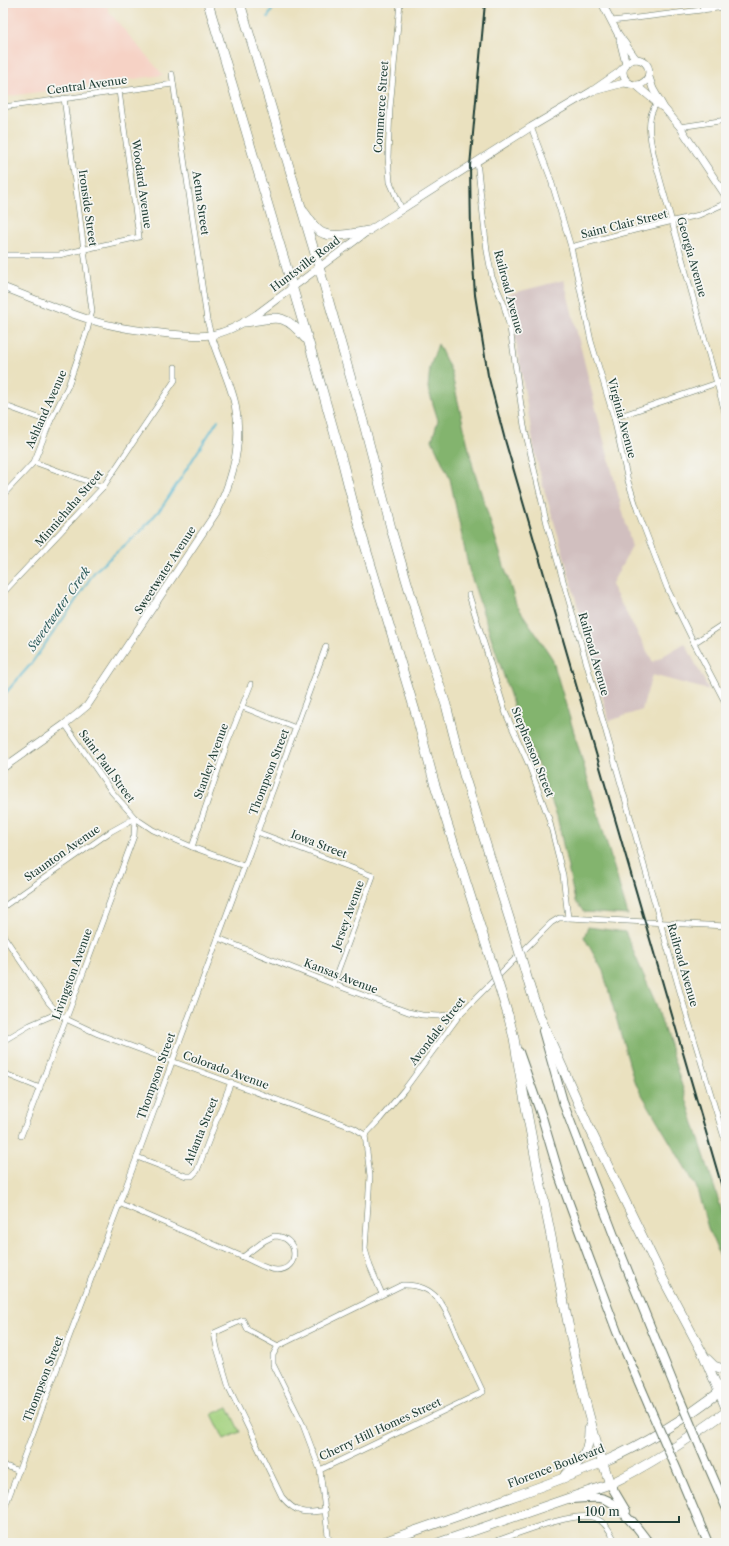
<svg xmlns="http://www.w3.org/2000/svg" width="729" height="1546" font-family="'Libre Caslon Text',serif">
<rect width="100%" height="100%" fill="#f6f6f2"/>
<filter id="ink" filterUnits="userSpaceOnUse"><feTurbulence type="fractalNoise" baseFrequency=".025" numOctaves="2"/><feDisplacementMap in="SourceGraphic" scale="8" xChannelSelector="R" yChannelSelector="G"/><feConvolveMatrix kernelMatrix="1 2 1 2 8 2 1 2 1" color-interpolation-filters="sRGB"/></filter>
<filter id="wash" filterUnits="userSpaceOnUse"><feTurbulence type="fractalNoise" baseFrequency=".012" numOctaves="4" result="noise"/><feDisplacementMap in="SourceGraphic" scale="16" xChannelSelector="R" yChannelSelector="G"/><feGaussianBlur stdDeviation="0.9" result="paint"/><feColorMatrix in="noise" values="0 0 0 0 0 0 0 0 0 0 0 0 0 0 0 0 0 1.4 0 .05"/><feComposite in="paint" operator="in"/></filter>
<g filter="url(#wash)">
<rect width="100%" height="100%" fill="#eae1bf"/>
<polygon fill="#f6d2c5" points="3,3 106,3 109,12 163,75 3,97"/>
<polygon fill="#d1bfbf" points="564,280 601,429 632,547 611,585 653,662 685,643 709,690 652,675 642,710 609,721 559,538 543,486 535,453 513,323 505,295"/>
<polygon fill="#a4d280" stroke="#62885a" points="228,1407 240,1432 224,1439 212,1414"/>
<g fill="#83b46e" stroke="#517851">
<polygon points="438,344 451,371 473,467 516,604 552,658 628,915 584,912 575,901 557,816 539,768 518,719 469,570 450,479 432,440 438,420 428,388 430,367"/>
<polygon points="588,927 625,932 656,1004 726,1224 726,1271 708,1228 696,1186 634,1081 603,971 584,937"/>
</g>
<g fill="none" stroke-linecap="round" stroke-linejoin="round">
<g stroke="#51b6d0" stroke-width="2">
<polyline points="268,17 276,3"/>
<polyline points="3,696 31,664 70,609 95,571 140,532 162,507 218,420"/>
</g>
</g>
</g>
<g filter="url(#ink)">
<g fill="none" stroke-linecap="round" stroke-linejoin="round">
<g stroke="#667665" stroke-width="6">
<g id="street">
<polyline points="400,3 390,108 388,157 390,182 402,210"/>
<polyline points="702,3 703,10"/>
<polyline points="612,21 726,7"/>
<polyline points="172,74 207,320 211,335"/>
<path d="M657 103C644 119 651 143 655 161L726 416"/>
<polyline points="3,107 173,84"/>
<polyline points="531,127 550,177 571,247 591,341 614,418 628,481 638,512 667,588 694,643 726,704"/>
<polyline points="680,127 726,120"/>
<polyline points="477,161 487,251 492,277 503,302 510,328 524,426 547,524 682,999 726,1144"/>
<polyline points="571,247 635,230 699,215 726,203"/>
<polyline points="3,255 59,255 139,237 119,91"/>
<polyline points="3,405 50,422"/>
<polyline points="614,418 726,380"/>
<polyline points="34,462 103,487"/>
<polyline points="3,495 34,462 50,422 68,386 87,331 92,311 64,98"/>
<polyline points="3,593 103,487 175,380 175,367"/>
<polyline points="469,595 506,714 529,765 549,819 563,875 568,918"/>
<polyline points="694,643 726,622"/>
<polyline points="242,707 296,728"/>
<polyline points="65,724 112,792 135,818 153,830 192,847 244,866"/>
<polyline points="257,832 373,876 333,984"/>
<polyline points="192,847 227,744 251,684"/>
<polyline points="3,907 110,832 135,818"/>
<polyline points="3,935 49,1003 58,1013 66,1019 98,1034 354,1128 365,1135"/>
<polyline points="218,938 333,984 408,1012 422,1015 439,1016 461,1013"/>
<polyline points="3,1041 30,1025 58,1013"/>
<polyline points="3,1073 40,1088"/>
<polyline points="365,1135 380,1119 404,1090 461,1013 551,923 559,918 568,918 726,926"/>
<polyline points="365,1135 370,1176 365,1249 370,1266 382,1294"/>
<polyline points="21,1136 66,1019 134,836 135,818"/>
<polyline points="137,1157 186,1176 192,1176 197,1171 231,1082"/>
<polyline points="119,1203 243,1257"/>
<path d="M274 1236C300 1236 300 1270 277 1270 266 1270 253 1261 243 1257L264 1241Z"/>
<path d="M278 1346 248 1330 243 1320 214 1333 217 1348 229 1388 282 1497C296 1514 306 1514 326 1510"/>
<polyline points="3,1465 19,1471"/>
<path d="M320 1470 483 1392C475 1375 467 1358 459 1341 447 1313 440 1283 402 1285L278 1346 273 1355V1364L303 1425 320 1470 329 1543"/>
<polyline points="3,1512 137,1157 326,646"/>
<path d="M490 1543C512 1536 575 1510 595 1518 606 1522 611 1533 616 1543"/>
</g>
</g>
<g stroke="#667665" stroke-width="8">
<g id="secondary">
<polyline points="602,3 618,34 636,59"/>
<polyline points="620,40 626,64"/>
<circle cx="636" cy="72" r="13"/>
<polyline points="649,77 653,89 664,108 680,127 726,196"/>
<polyline points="637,86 662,107"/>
<polyline points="594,91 624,83 630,84"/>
<path d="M3 287C32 298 61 311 91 320 116 328 143 331 169 334 182 335 197 337 211 335 228 332 244 323 257 314L368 231 531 127 592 91 618 73 624 67"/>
<path d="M3 768 65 724 87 706 217 511C234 477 243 442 235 404 230 381 218 358 211 335"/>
</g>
</g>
<g stroke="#667665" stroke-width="10">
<g id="primary">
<polyline points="543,1031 564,1105 621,1254 676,1390"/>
<polyline points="519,1052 542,1117 561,1181 588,1255 617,1332 649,1406"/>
<polyline points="706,1461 726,1507"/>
<polyline points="681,1479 708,1543"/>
<polyline points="610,1484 626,1511"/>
<path d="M571 1499C580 1499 591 1497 600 1498 614 1500 625 1515 634 1525"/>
<polyline points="632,1521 649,1543"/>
</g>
</g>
<g stroke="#667665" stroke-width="10">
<g id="highway">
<polyline points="208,3 309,343 342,460 357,519 416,714 434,782 488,951"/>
<polyline points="240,3 319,267 365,428 392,532 420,626 446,705 464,775 512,927"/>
<path d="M304 212C308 217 312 225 318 230 328 240 355 233 368 231"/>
<path d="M245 322C276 318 283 311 305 338"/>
<polyline points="531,991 540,1017 588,1125 662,1277 704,1356 726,1408"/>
<path d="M508 1015 514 1038C526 1114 542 1191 557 1267 571 1340 585 1414 610 1484"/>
<polyline points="707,1359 714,1366 726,1370"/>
<path d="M565 1475C582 1459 589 1455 589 1429"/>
<path d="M381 1543C454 1516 530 1493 601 1463 646 1443 688 1417 726 1387"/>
<path d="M438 1543 610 1484C651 1464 689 1439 726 1412"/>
</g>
</g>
<use href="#street" stroke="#fff" stroke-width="5"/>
<use href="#secondary" stroke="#fff" stroke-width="7"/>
<use href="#primary" stroke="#fff" stroke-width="8"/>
<use href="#highway" stroke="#fff" stroke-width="9"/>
<polyline stroke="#1f3d34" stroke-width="2" points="485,3 470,166 471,233 475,295 488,375 505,440 726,1201"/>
<g stroke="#667665" stroke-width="10" stroke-linecap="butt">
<g id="primary-bridge">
<polyline points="676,1390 706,1461"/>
<polyline points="649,1406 681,1479"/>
</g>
</g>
<g stroke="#667665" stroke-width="10" stroke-linecap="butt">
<g id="highway-bridge">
<polyline points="512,927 531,991"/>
<polyline points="488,951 508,1015"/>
</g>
</g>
<use href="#primary-bridge" stroke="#fff" stroke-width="8"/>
<use href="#highway-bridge" stroke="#fff" stroke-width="9"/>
</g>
</g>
<g text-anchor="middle" stroke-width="3.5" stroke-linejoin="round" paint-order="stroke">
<g font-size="11" fill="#1f3d34" stroke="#f6f6f2">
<text transform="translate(87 85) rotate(-8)" y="4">Central Avenue</text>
<text transform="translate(381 107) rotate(-86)" y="4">Commerce Street</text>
<text transform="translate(142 184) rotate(82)" y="4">Woodard Avenue</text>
<text transform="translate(201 203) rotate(82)" y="4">Aetna Street</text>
<text transform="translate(88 208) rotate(82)" y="4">Ironside Street</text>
<text transform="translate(624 224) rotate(-14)" y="4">Saint Clair Street</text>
<text transform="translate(692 257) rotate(74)" y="4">Georgia Avenue</text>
<text transform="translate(305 264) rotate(-37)" y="4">Huntsville Road</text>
<text transform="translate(509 292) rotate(75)" y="4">Railroad Avenue</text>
<text transform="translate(46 409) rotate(-66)" y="4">Ashland Avenue</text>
<text transform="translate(622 418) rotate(75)" y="4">Virginia Avenue</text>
<text transform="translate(69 508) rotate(-49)" y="4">Minniehaha Street</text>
<text transform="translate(165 570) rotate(-57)" y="4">Sweetwater Avenue</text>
<text transform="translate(594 654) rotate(74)" y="4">Railroad Avenue</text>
<text transform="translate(533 752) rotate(68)" y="4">Stephenson Street</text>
<text transform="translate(211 761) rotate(-70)" y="4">Stanley Avenue</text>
<text transform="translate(107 766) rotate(54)" y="4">Saint Paul Street</text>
<text transform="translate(269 772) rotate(-69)" y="4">Thompson Street</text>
<text transform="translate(319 844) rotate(21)" y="4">Iowa Street</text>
<text transform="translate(62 853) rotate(-35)" y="4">Staunton Avenue</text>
<text transform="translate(348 915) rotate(-70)" y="4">Jersey Avenue</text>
<text transform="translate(683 965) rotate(74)" y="4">Railroad Avenue</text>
<text transform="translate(72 974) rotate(-70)" y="4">Livingston Avenue</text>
<text transform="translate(341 976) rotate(21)" y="4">Kansas Avenue</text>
<text transform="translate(437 1031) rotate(-52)" y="4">Avondale Street</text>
<text transform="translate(226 1070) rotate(20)" y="4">Colorado Avenue</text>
<text transform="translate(156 1076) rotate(-70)" y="4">Thompson Street</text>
<text transform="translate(201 1131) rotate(-68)" y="4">Atlanta Street</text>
<text transform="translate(43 1379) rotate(-69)" y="4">Thompson Street</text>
<text transform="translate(380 1429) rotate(-25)" y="4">Cherry Hill Homes Street</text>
<text transform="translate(556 1466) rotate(-21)" y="4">Florence Boulevard</text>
</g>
<g font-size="12" font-style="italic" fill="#2c5b5b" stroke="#f6f6f2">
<text transform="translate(59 609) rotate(-55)" y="4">Sweetwater Creek</text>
</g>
</g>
<rect width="729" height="1546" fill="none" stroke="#f6f6f2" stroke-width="16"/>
<path d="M579 1516v6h100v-6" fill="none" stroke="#1f3d34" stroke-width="2"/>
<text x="585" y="1516" font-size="12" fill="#1f3d34" stroke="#f6f6f2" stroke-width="3" paint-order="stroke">100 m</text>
</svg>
